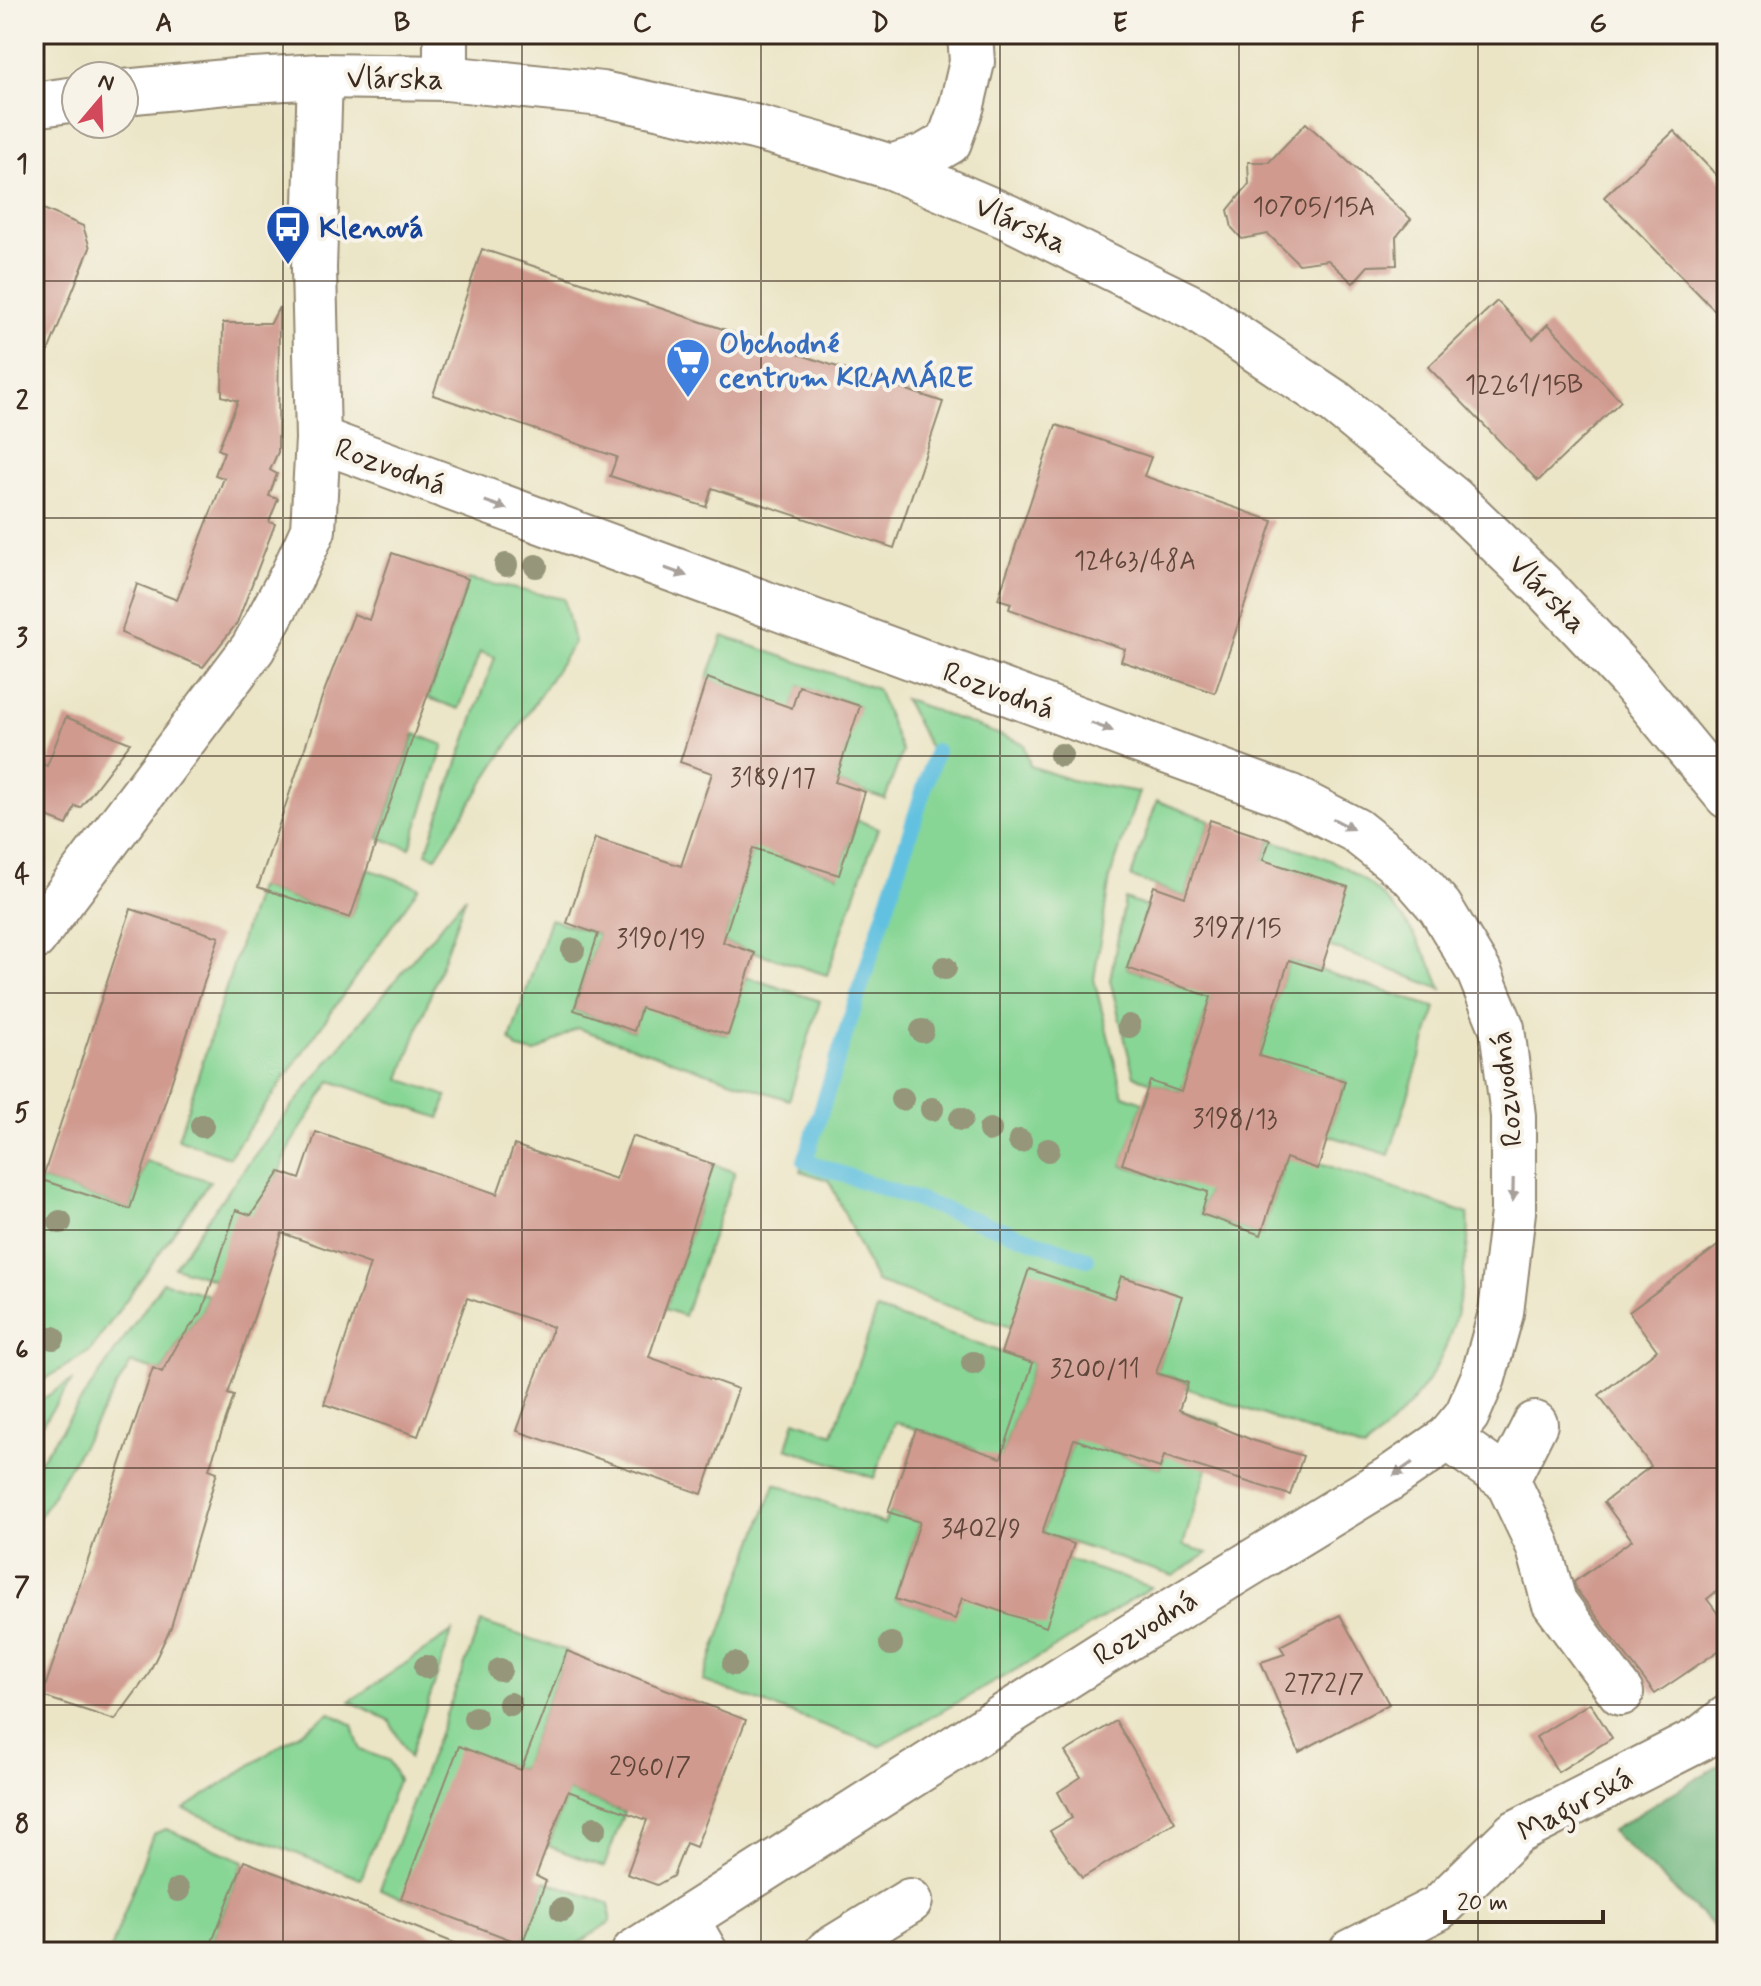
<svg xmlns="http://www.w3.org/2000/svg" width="1761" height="1986" font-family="Mynerve,sans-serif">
<rect width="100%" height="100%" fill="#f7f3e8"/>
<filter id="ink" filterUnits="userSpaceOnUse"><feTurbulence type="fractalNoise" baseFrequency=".0125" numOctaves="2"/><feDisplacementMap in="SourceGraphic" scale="16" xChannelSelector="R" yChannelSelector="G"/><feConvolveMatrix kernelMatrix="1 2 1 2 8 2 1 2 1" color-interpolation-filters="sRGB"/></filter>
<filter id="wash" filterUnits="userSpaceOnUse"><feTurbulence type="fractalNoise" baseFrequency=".006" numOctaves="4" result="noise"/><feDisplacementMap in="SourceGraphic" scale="32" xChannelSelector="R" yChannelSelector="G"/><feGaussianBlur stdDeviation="1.8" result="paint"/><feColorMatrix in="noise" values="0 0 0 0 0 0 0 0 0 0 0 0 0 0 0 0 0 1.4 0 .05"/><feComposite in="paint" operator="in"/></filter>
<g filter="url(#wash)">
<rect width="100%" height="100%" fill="#ebe5c6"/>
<g fill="#87d695" stroke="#61805a" stroke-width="2">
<polygon points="468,579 564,599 574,642 436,857 426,853 495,657 480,652 459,709 428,698"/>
<polygon points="723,636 877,689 902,752 885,799 835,782 859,706 800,686 786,727 767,699 707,679"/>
<path d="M904 699 1024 744 1030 766 1071 780 1139 792 1110 877 1094 979 1123 1095 1143 1102 1122 1165 1182 1183 1214 1173 1201 1214 1261 1235 1286 1158 1320 1163 1468 1214C1470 1233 1467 1251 1464 1270 1454 1356 1427 1393 1364 1450L1186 1388 1188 1382 1156 1373 1181 1296 1122 1276 1108 1316 1010 1327 876 1282 829 1180 800 1171 931 750Z"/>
<polygon points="415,734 444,745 410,848 379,838"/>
<polygon points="1157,801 1210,820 1185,897 1131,877"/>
<polygon points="857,820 878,828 827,975 723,942 759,829 780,857 838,875"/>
<path d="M1270 840C1295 848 1323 855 1346 868 1392 895 1423 941 1442 989L1328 946 1347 887 1287 868 1257 881Z"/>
<polygon points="368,869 419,887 229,1157 178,1139 258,887 350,918"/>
<path d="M466 896 400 1079 447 1096 440 1118 331 1081 291 1144 280 1172 213 1279 174 1267C263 1136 364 1017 466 896Z"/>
<polygon points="1125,899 1147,907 1127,968 1186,988 1217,979 1181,1092 1134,1076 1110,980"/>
<polygon points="550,919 598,934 574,1010 633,1031 647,989 668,1016 727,1035 747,977 820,1001 789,1100 577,1028 535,1053 518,1049 510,1040"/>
<polygon points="1289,960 1436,1008 1389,1155 1328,1135 1345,1081 1285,1064 1253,1074"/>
<polygon points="146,1161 210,1181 90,1351 34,1386 34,1191 42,1180 130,1209"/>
<polygon points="713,1164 735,1172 684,1316 665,1309"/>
<polygon points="163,1282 208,1295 202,1312 180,1340 162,1372 131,1363 37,1521 34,1531 34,1480 39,1462"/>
<polygon points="877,1310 1033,1363 995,1476 976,1449 895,1422 874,1478 787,1448 795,1420 833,1434"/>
<polygon points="73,1380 34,1435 34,1404"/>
<polygon points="1179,1410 1221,1424 1183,1545 1208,1553 1173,1576 1042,1533 1080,1421 1100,1448 1160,1468"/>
<polygon points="775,1484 884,1524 889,1512 920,1522 895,1599 954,1618 969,1577 1068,1560 1151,1587 1060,1645 880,1746 703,1681"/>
<polygon points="481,1622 567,1651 521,1770 460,1747 417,1904 380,1889"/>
<polygon points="452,1632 409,1758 389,1720 350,1701"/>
<polygon points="330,1713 353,1725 360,1750 388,1760 398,1780 361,1879 184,1809"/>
<polygon points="568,1791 624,1812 604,1867 548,1846"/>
<polygon points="166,1829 244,1861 208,1952 147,1952 139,1949 137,1952 110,1952 153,1834"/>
<path d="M546 1881 610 1904V1922C572 1946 568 1960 522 1944Z"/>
</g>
<polygon fill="#6db77e" stroke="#54704e" stroke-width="2" points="1727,1760 1727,1939 1611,1831"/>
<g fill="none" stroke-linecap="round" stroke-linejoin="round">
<polyline stroke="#62c1e0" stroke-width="16" points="936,751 805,1161 1087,1259"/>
</g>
<g id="blocks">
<g fill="#d09a8f">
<polygon points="1306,123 1411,219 1396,237 1397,265 1368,266 1353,283 1328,260 1299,264 1268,234 1242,239 1232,228 1228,210 1249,184 1248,162 1269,162"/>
<polygon points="1674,131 1727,186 1727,323 1604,197"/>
<polygon points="34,205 83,226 90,248 36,381"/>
<polygon points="482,249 943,402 894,548 712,488 706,507 610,476 617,457 433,395"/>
<polygon points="1497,301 1533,339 1548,324 1621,401 1538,481 1428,367"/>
<polygon points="279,307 278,452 270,470 277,474 269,496 278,499 269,522 275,524 237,623 203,667 121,633 137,584 177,600 224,478 215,475 224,452 218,449 238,401 222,396 223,323 271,323"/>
<polygon points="1056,425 1151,457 1144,476 1273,521 1215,693 1121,661 1125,649 1009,609 1011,603 998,599"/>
<polygon points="392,553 468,579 350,918 258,887 322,697 354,614 369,620"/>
<polygon points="707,678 792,708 799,686 860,706 835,782 865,792 839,875 753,848 723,942 755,953 728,1035 641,1008 634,1031 574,1010 598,934 567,923 595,838 681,866 712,773 680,762"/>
<polygon points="66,717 130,743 80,808 75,806 67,825 34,812 34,760 47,766"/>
<polygon points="1210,820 1270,840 1263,860 1348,887 1321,970 1289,960 1259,1056 1345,1081 1318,1169 1286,1158 1261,1235 1201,1214 1208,1192 1122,1164 1150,1081 1181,1092 1211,997 1127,968 1154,886 1185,897"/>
<polygon points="131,909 219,937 130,1209 42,1180"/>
<polygon points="316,1132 497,1194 514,1145 616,1179 632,1136 713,1164 649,1357 738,1389 702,1494 517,1431 553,1327 467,1298 418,1436 324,1404 370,1264 282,1233 228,1394 234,1396 209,1469 217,1472 171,1627 148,1675 115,1720 42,1696 153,1368 162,1372 180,1340 202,1312 236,1210 251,1215 280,1172 300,1179"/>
<polygon points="1727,1239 1727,1583 1707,1599 1727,1626 1727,1645 1655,1694 1576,1589 1574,1582 1632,1540 1604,1502 1651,1466 1599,1395 1657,1350 1629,1312"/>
<polygon points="1029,1269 1114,1298 1121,1276 1182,1296 1156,1373 1188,1383 1179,1410 1252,1440 1303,1456 1290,1495 1164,1456 1160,1468 1074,1439 1042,1533 1074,1544 1046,1627 962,1598 955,1619 895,1599 920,1522 888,1512 916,1429 1001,1458 1033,1363 1001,1353"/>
<polygon points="1340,1615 1389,1704 1299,1752 1261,1662 1285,1654 1280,1646"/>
<polygon points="567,1651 746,1720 696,1847 686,1843 673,1876 657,1885 627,1874 647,1820 568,1791 536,1876 546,1881 522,1944 401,1898 459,1746 521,1770"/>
<polygon points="1590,1703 1612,1738 1558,1772 1536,1737"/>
<polygon points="1116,1721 1175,1822 1082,1878 1050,1831 1072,1818 1058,1792 1081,1777 1065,1752"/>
<polygon points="244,1861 364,1907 472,1950 472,1952 208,1952"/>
</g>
</g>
</g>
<g filter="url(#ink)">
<use href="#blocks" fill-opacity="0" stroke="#938872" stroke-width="2"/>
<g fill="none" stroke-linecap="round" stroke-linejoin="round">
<g stroke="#938872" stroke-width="48">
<g id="minor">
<polyline points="446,78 446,34"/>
<polyline points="124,92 236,81 320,76 446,78 602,94 754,127 826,147 891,167 1008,217 1195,309 1336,403 1453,499 1542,585 1630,679 1727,796"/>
<polyline points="34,105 76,99"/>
<polyline points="891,167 925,156 949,142 962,105 972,62 970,34"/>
<polyline points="318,439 1291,797 1355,830 1413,876 1440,907 1479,972 1502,1028 1513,1116 1513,1212 1501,1313 1483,1378 1467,1415 1448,1438 1390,1478 1102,1654 634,1952"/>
<polyline points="34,938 253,648 292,576 313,530 318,439 314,268 320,76"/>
<polyline points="1448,1438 1507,1480 1538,1545 1554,1602 1621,1693"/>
<polyline points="1507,1480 1535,1424"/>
<polyline points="686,1919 705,1952"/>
<polyline points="827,1952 910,1901"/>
<polyline points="1351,1952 1438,1908 1515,1833 1700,1739 1727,1718"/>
</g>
</g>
<use href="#minor" stroke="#fff" stroke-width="44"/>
</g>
<g fill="#95967a">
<circle cx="506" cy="565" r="12"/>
<circle cx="536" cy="566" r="12"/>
<circle cx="1061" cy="755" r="12"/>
<circle cx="573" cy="950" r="12"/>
<circle cx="945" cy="968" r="12"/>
<circle cx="1129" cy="1026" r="12"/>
<circle cx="922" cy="1031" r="12"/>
<circle cx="902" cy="1099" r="12"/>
<circle cx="932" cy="1109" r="12"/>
<circle cx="961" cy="1119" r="12"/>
<circle cx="202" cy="1126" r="12"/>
<circle cx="990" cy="1130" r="12"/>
<circle cx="1020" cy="1141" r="12"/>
<circle cx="1048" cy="1150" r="12"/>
<circle cx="60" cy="1222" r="12"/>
<circle cx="53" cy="1338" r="12"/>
<circle cx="973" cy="1363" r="12"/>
<circle cx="891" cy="1644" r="12"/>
<circle cx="734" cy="1664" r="12"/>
<circle cx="426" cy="1667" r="12"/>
<circle cx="500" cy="1670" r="12"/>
<circle cx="510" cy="1704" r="12"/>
<circle cx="475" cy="1718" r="12"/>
<circle cx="595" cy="1828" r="12"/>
<circle cx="178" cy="1890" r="12"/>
<circle cx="562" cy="1910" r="12"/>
</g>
<defs><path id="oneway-solid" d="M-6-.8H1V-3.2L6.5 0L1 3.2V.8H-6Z" transform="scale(2)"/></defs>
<g fill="#a79f9a">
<use href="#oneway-solid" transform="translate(496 505) rotate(20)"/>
<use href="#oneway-solid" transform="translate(676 572) rotate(20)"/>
<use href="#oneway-solid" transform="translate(1102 727) rotate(20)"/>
<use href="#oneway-solid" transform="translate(1343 824) rotate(28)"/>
<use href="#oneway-solid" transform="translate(1513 1190) rotate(91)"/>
<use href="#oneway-solid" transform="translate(1403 1469) rotate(145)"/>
</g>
</g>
<path fill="none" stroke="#3b2a1e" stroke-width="2" stroke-opacity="0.55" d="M283 34V1952M522 34V1952M761 34V1952M1000 34V1952M1239 34V1952M1478 34V1952M34 281H1727M34 518H1727M34 756H1727M34 993H1727M34 1230H1727M34 1468H1727M34 1705H1727"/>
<defs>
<g id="bus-pin" transform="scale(2.3)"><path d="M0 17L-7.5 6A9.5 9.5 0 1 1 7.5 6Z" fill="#1a4fb4" stroke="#f7f3e8"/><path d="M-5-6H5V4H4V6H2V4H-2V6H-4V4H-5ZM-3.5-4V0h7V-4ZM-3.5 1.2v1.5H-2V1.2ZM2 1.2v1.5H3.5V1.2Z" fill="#fff"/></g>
<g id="supermarket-pin" transform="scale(2.3)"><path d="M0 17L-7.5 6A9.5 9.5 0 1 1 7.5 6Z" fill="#3f7fe0" stroke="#f7f3e8"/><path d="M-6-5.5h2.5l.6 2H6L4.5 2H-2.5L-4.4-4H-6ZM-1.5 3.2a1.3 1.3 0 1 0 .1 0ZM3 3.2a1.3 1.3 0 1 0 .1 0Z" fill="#fff"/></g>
</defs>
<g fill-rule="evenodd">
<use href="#bus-pin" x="288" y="227"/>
<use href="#supermarket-pin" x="688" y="360"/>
</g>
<g text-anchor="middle" stroke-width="8" stroke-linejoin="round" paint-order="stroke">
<g font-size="26" fill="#60463a">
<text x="1314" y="215">10705/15A</text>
<text x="1524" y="393">12261/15B</text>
<text x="1135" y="569">12463/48A</text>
<text x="773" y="786">3189/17</text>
<text x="1237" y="936">3197/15</text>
<text x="661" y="947">3190/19</text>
<text x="1235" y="1127">3198/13</text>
<text x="1095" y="1377">3200/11</text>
<text x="981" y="1537">3402/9</text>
<text x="1324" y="1692">2772/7</text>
<text x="650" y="1775">2960/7</text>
</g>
<g font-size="30" fill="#3b2a1e" stroke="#f7f3e8">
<text transform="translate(395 78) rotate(1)" y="10">Vlárska</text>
<text transform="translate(1021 224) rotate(25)" y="10">Vlárska</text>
<text transform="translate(391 466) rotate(20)" y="10">Rozvodná</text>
<text transform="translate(1548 593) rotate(46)" y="10">Vlárska</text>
<text transform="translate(999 690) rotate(20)" y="10">Rozvodná</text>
<text transform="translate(1506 1089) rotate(-96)" y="10">Rozvodná</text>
<text transform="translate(1145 1627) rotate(-32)" y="10">Rozvodná</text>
<text transform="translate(1575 1804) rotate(-28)" y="10">Magurská</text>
</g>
<g font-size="30" font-weight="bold" fill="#164399" stroke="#f7f3e8" text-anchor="start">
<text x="319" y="237">Klenová</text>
</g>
<g font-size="30" font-weight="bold" fill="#366cbe" stroke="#f7f3e8" text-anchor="start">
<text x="719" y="353">Obchodné<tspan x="719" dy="34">centrum KRAMÁRE</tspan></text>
</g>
</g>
<rect width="1761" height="1986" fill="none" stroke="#f7f3e8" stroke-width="88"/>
<g transform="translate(100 100) rotate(19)"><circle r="38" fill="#f7f3e8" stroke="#aca397" stroke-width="2"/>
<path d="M0-6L14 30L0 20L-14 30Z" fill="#d1495b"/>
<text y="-12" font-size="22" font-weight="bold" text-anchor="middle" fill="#3b2a1e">N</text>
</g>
<path d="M1445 1910v12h158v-12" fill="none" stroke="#3b2a1e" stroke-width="4"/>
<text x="1457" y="1910" font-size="24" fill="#3b2a1e" stroke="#f7f3e8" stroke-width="6" paint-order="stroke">20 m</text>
<rect x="44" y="44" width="1673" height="1898" fill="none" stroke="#3b2a1e" stroke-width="3"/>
<g font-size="26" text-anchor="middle" font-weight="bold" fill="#3b2a1e">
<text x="164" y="31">A</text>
<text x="402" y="31">B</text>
<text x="642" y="31">C</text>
<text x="880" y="31">D</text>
<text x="1120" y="31">E</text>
<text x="1358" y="31">F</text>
<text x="1598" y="31">G</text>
<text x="22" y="172">1</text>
<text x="22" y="409">2</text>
<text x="22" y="646">3</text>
<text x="22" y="883">4</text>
<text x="22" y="1121">5</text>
<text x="22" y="1358">6</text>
<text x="22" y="1595">7</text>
<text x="22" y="1832">8</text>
</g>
</svg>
